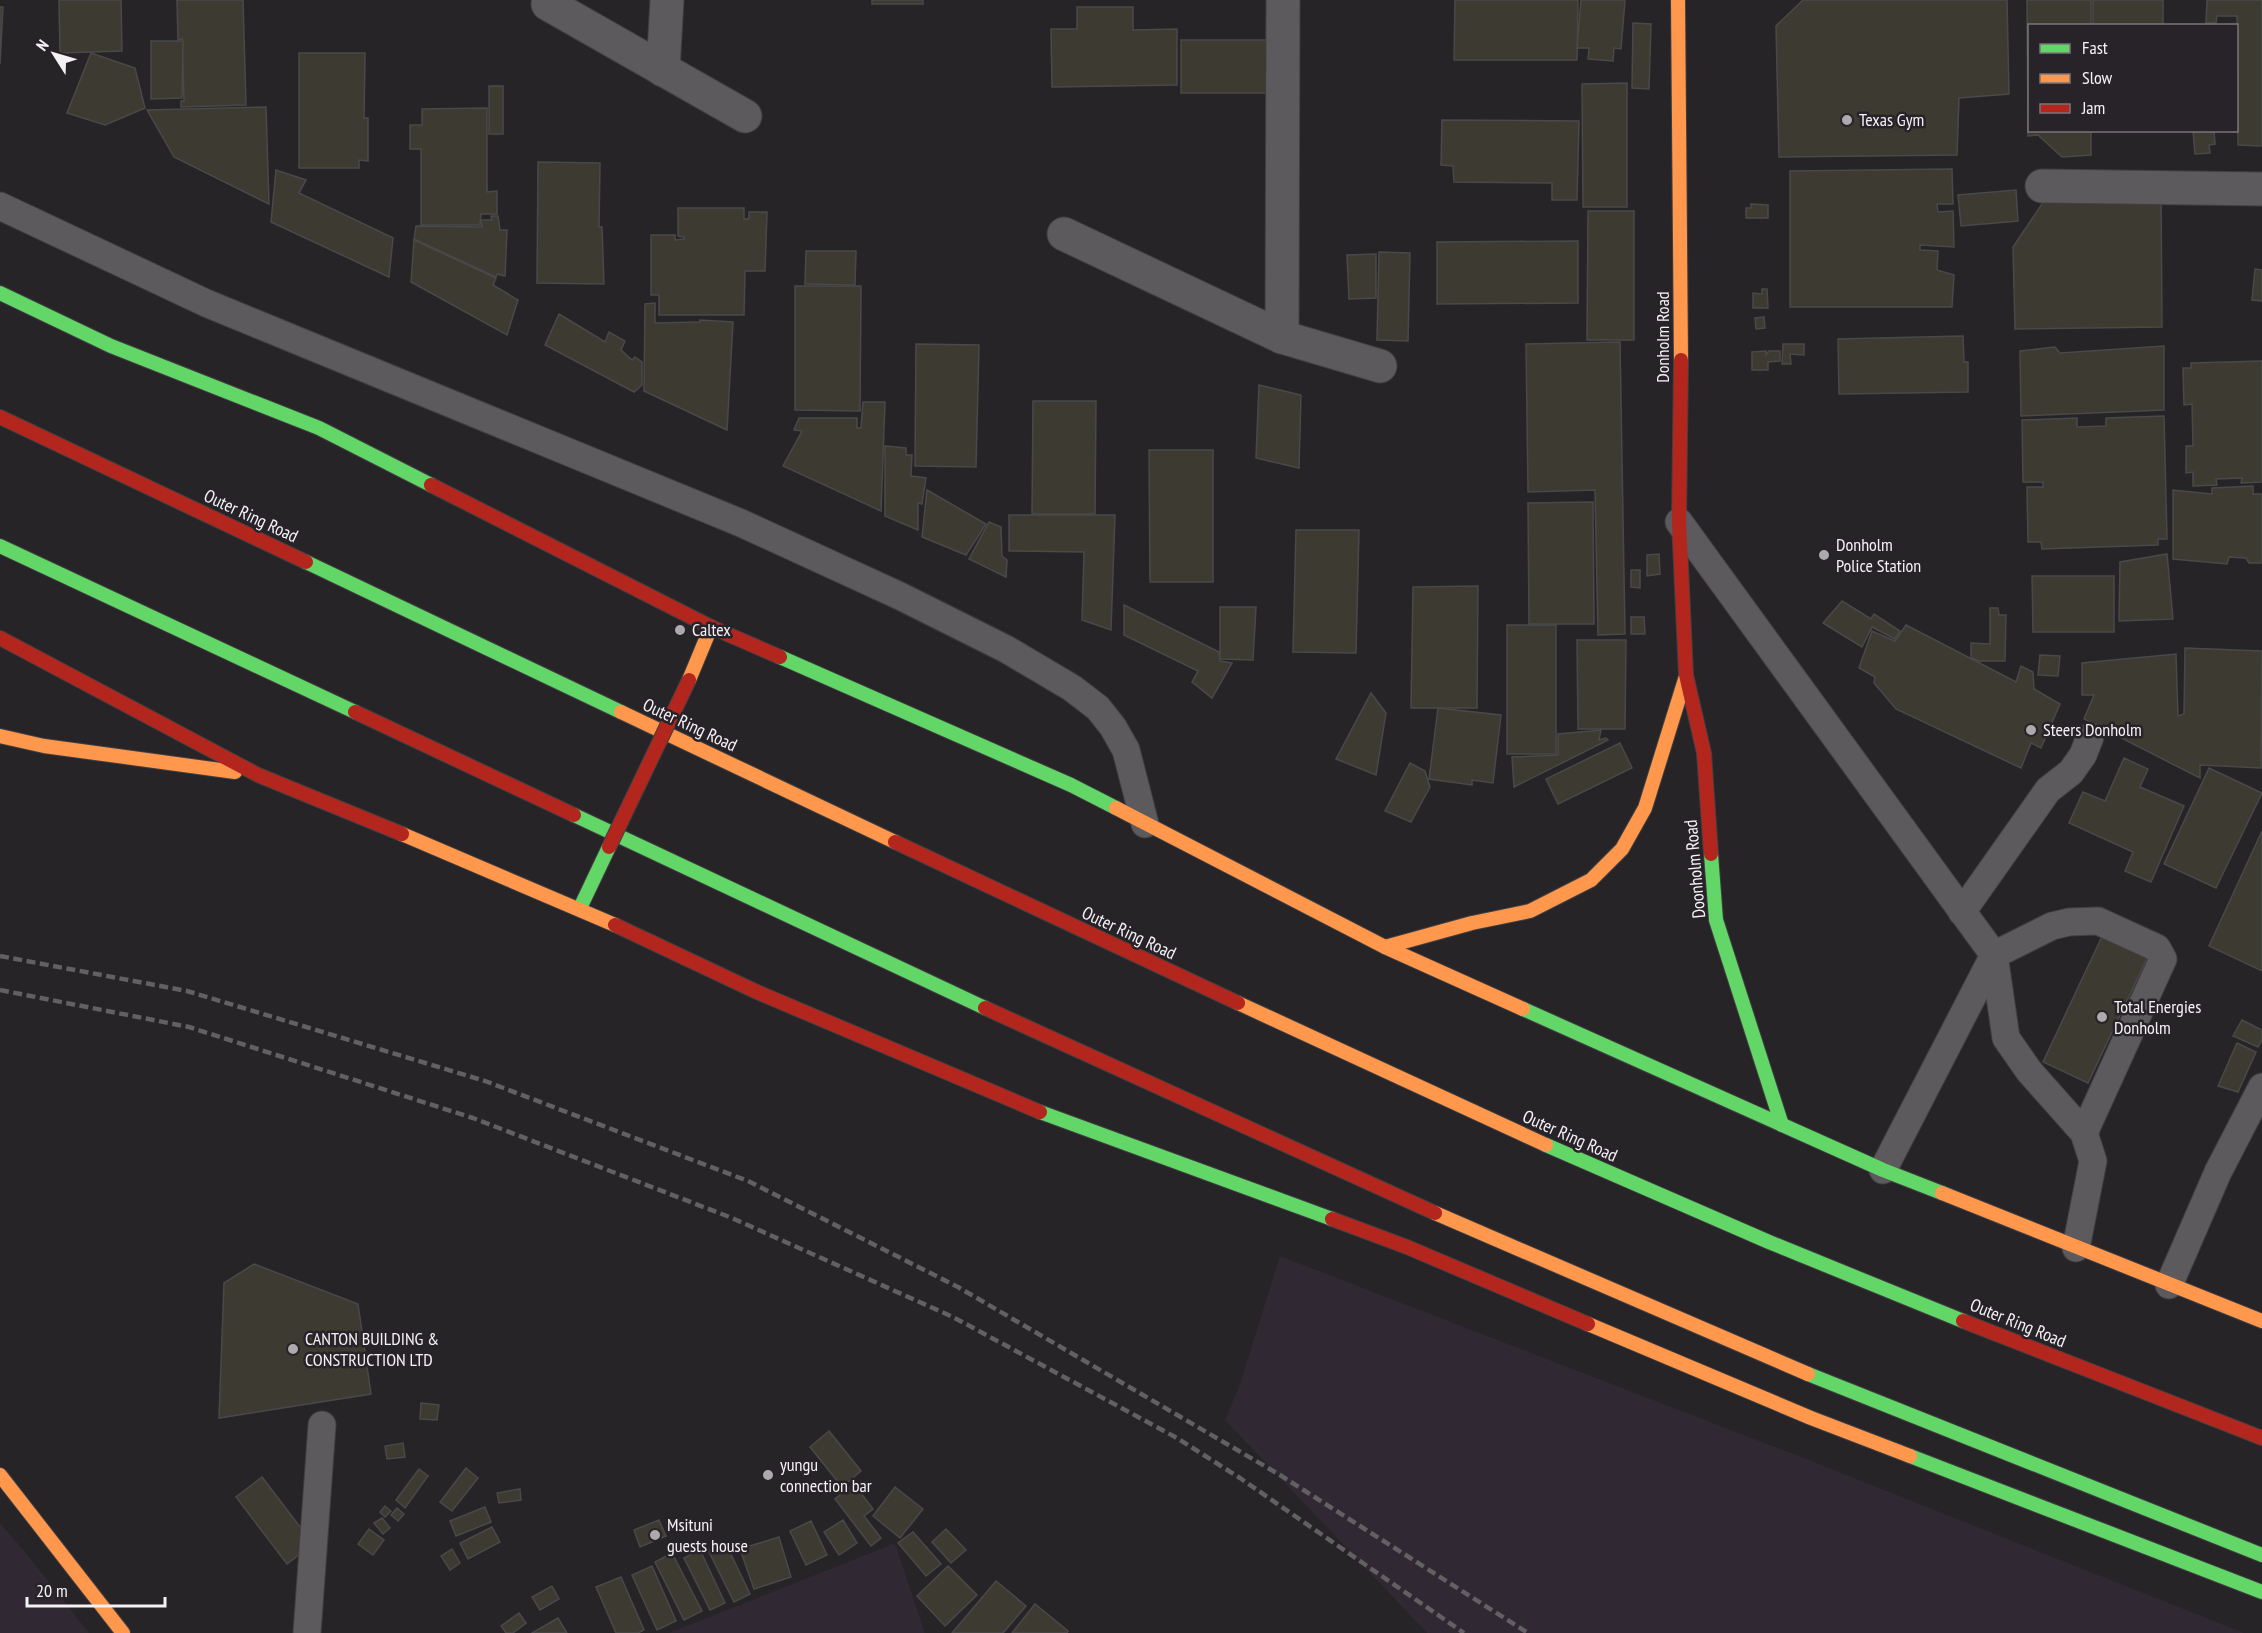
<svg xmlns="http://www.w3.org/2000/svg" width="2262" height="1633" font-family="'PT Sans Narrow',sans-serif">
<rect width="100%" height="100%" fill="#262427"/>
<g fill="#302832">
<polygon points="1280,1256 1814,1462 2244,1633 1427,1633 1225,1420 1240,1384"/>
<polygon points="0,1523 25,1552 89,1633 0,1633"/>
<polygon points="893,1544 896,1546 925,1633 669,1633"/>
</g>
<g fill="#3c3a31" stroke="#4a4949" stroke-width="1.5">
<polygon points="59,0 121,0 122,51 60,53"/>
<polygon points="177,0 243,0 246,105 181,107 181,101 184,101 182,39 178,40"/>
<rect x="872" y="0" width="51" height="4"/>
<polygon points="1455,0 1578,0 1577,60 1454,60"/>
<polygon points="1581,0 1625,0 1621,49 1614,48 1613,61 1588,59 1589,48 1577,48"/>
<polygon points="1803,0 2007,0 2009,94 1959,98 1957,155 1779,157 1776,26"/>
<polygon points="2027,0 2091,0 2091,26 2030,26 2030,130 2091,130 2091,155 2062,157 2038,135 2028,136"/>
<rect x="2093" y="0" width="70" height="26"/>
<polygon points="2207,0 2262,0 2262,146 2238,145 2237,16 2217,16 2216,23 2206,23"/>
<polygon points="0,7 3,7 0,64"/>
<polygon points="1077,7 1133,7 1133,30 1177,29 1177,85 1052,87 1051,29 1077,29"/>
<polygon points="1633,23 1651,24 1649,89 1632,88"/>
<polygon points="1181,40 1277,40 1276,93 1181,93"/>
<polygon points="151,41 183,41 182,98 151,99"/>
<polygon points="91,53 135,68 145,108 105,125 67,113"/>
<polygon points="299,53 365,53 364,118 368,118 368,161 359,160 359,168 299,168"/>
<polygon points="1627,83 1627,207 1583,207 1582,84"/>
<rect x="489" y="86" width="14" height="48"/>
<polygon points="266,107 269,204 174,157 147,110"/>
<polygon points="487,108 487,192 497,191 497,214 481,214 480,225 421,225 421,149 410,149 410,125 422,125 422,109"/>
<polygon points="1442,120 1579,121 1577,200 1552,200 1552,183 1454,182 1453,166 1441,165"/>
<polygon points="2193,130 2214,132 2215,144 2209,145 2210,153 2195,154"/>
<polygon points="538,162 600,163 599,227 602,227 604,284 537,283"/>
<polygon points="1952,169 1953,204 1937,204 1938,212 1953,211 1954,247 1920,245 1920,250 1938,251 1937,270 1954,275 1952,307 1790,307 1790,171"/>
<polygon points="276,170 306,180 299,193 393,238 389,277 271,222"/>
<polygon points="2016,190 2018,221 1961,226 1958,195"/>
<polygon points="2161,190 2162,327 2015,329 2013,247 2050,192"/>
<polygon points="1751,204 1768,205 1768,218 1746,218 1746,208 1751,208"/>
<polygon points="678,208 744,208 744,219 749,219 749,212 767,212 765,271 745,271 744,315 659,315 659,295 651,295 651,235 675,235 675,240 684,239 684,237 678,236"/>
<polygon points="1588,211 1634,211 1634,340 1587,340"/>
<polygon points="491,216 498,216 500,230 507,230 505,276 497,274 496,277 414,239 416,226 482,227 481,220 492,220"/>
<polygon points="414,240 496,278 493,285 518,300 507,335 411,282"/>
<polygon points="1578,241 1578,303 1437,304 1437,242"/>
<polygon points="806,251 856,251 855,285 805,284"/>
<polygon points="1379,252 1410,253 1408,341 1377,340"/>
<polygon points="1376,254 1376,298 1349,299 1347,255"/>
<polygon points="2255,269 2262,270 2262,301 2252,300"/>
<polygon points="795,286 861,286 860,411 795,410"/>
<polygon points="1762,289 1767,289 1768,308 1753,308 1753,293 1762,294"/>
<polygon points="655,303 655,323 700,322 700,320 733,322 727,430 644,391 645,304"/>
<polygon points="559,314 605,342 609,332 625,341 621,350 632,360 635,357 642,362 642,385 634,392 545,345"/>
<polygon points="1764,317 1765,328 1756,329 1755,318"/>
<polygon points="1963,336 1964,362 1968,362 1968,392 1839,394 1838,339"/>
<polygon points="1620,342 1625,634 1598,635 1595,490 1528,492 1526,344"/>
<polygon points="916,344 979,345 976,467 915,466"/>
<polygon points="1783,344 1804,344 1804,355 1790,354 1791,364 1782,364"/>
<polygon points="2164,346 2164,410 2021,416 2020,351 2055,347 2060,353"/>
<polygon points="1766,351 1766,355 1769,351 1780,351 1780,361 1768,362 1768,370 1752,370 1752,352"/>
<polygon points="2262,361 2262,482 2241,483 2242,478 2216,479 2217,485 2193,486 2193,472 2186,473 2186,446 2193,446 2192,404 2184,405 2183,368 2191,368 2191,363"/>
<polygon points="1259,385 1301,395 1299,468 1256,458"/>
<polygon points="1033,401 1096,401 1095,514 1032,514"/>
<polygon points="863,402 885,402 881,511 783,466 802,431 794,430 799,418 857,418 857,428 861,428"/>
<polygon points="2164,416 2167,539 2158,539 2158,545 2042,549 2041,542 2028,542 2027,487 2043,487 2043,482 2023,482 2022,420 2077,418 2077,427 2106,426 2106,418"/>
<polygon points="885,446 906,448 906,455 912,455 911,476 926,478 922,504 918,503 918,530 885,516"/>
<polygon points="1149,450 1213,450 1213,582 1150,582"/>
<polygon points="2253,486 2253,494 2262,494 2262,563 2249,563 2246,558 2229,557 2227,564 2173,559 2173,490 2212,494 2212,488"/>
<polygon points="927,490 986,524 966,555 922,537"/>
<polygon points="1593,502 1594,624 1529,624 1528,503"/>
<polygon points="1009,515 1115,515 1111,630 1082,620 1084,552 1009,551"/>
<polygon points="989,522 1001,527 1002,556 1007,560 1006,577 969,559"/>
<polygon points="1296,530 1359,530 1356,653 1293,652"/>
<polygon points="1659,554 1660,574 1647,576 1647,555"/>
<polygon points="2167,554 2173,619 2119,621 2120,562"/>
<polygon points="1631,570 1640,570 1640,588 1631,587"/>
<polygon points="2032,576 2114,576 2114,632 2033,632"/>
<polygon points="1478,586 1477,708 1411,708 1413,587"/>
<polygon points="1842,601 1871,619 1874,614 1900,631 1895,639 1872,627 1862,647 1823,623"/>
<polygon points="1124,605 1219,652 1220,661 1232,663 1212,698 1192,682 1198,671 1124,635"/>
<polygon points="1220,607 1256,607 1253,660 1220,659"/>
<polygon points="1990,608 1998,608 1999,615 2006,615 2005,661 1979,661 1971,658 1971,643 1990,644"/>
<polygon points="1631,617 1644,617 1645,634 1631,634"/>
<rect x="1507" y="625" width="49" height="129"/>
<polygon points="1906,625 2016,682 2021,666 2033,672 2034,689 2060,704 2041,748 2031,743 2021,768 1896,709 1874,683 1875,677 1859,668 1872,631 1895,641"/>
<polygon points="1577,640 1626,640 1625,729 1578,729"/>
<polygon points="2185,648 2262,651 2261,768 2200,765 2200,778 2084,719 2094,695 2082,695 2082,663 2176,654 2178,716 2184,714"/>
<polygon points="2040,655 2060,656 2058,676 2038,675"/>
<polygon points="1371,693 1386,713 1376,775 1336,759"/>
<polygon points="1438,708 1501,715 1493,783 1472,780 1472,785 1429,779"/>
<polygon points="1601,730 1599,740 1606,738 1608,740 1514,787 1512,757 1558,755 1558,734"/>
<polygon points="1620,743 1632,768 1558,804 1546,779"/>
<polygon points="2124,758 2148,769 2140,787 2184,806 2151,882 2125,871 2133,852 2069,823 2083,792 2105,801"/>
<polygon points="1410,763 1425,771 1430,787 1411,822 1385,811"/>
<polygon points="2209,768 2262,793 2216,888 2164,864"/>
<polygon points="2262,831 2262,971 2209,946"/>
<polygon points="2106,928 2151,950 2088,1083 2043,1062"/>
<polygon points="2242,1020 2262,1030 2262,1040 2258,1047 2233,1036"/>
<polygon points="2237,1043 2256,1052 2238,1092 2218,1086"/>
<polygon points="254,1264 358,1304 371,1394 219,1418 224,1283"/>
<polygon points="421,1403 439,1405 437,1420 420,1419"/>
<polygon points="829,1431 861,1471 842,1487 810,1447"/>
<polygon points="403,1443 405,1457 387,1459 385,1446"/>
<polygon points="466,1468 478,1478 452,1511 440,1502"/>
<polygon points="419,1469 428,1476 405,1508 396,1500"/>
<polygon points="262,1477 313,1544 287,1564 236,1497"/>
<polygon points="854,1484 873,1509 864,1516 881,1538 871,1546 835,1499"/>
<polygon points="895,1487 923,1509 900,1538 873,1516"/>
<polygon points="520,1489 521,1500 499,1503 497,1493"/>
<polygon points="385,1506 391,1511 385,1517 380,1512"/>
<polygon points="485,1507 491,1522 456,1536 450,1521"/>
<polygon points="397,1508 404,1514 398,1521 391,1515"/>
<polygon points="382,1518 390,1528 383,1534 374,1523"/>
<polygon points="659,1520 666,1536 640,1547 634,1530"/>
<polygon points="843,1520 857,1543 839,1555 824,1532"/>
<polygon points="811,1521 827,1555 806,1565 790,1531"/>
<polygon points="492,1527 500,1542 468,1559 460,1543"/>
<polygon points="369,1529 384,1540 373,1555 358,1544"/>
<polygon points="946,1529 966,1550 951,1563 932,1542"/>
<polygon points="913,1532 941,1564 926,1576 898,1543"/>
<polygon points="779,1537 791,1577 754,1589 740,1549"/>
<polygon points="725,1542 750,1594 734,1602 708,1550"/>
<polygon points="452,1549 460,1563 450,1570 441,1556"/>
<polygon points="700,1550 725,1603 710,1610 684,1558"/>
<polygon points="672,1553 702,1611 684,1620 655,1562"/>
<polygon points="652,1566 676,1621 657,1630 632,1575"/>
<polygon points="948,1566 977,1595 945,1626 917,1596"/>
<polygon points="621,1577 644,1630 638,1633 616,1633 596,1587"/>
<polygon points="996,1581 1026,1606 1003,1633 952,1633"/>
<polygon points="552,1586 559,1599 540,1610 532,1597"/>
<polygon points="1035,1604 1068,1631 1067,1633 1012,1633"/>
<polygon points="519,1613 526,1623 513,1633 506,1633 501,1626"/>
<polygon points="558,1618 567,1633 532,1633"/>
</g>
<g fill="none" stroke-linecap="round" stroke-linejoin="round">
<g stroke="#413f42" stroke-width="29">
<g id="lane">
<polyline points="0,206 206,303 741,523 900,596 1006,649 1072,688 1098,708 1113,727 1126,750 1145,824"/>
<polyline points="1679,522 1994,955 2006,1038 2029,1071 2084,1133 2093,1161 2076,1248"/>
<polyline points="1962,912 2048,790 2071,772 2083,755 2090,737"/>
<polyline points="1883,1170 1994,955 2052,926 2069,922 2098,921 2157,948 2163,959 2084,1133"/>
<polyline points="2169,1285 2218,1172 2262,1087"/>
<polyline points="307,1633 322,1425"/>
</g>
</g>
<g stroke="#413f42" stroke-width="35">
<g id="street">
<polyline points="548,4 745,116"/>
<polyline points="663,70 667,0"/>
<polyline points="2042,186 2262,189"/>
<polyline points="1064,234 1282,337 1380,366"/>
<polyline points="1282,337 1283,0"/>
</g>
</g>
<g stroke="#413f42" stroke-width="16">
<g id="fast">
<polyline points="0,293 111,346 319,428 431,485"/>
<polyline points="0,546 355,712"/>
<polyline points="306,562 621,712"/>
<polyline points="780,657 1071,785 1116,808"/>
<polyline points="574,815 985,1008"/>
<polyline points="1711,854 1716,920 1782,1125"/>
<polyline points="580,908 609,847"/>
<polyline points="1523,1009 1883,1170 1942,1193"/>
<polyline points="1040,1112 1332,1219"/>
<polyline points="1546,1145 1769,1242 1963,1321"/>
<polyline points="1808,1374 2262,1555"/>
<polyline points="1910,1456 2262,1592"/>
</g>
</g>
<g stroke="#413f42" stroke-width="16">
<g id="slow">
<polyline points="1678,0 1681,360"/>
<polyline points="689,680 711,627"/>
<polyline points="621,712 895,842"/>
<polyline points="0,736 44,746 235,772"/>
<polyline points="1116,808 1385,947 1523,1009"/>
<polyline points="402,834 615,925"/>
<polyline points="1385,947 1472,923 1530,911 1591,880 1622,849 1645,808 1686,676"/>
<polyline points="1238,1003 1546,1145"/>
<polyline points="1942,1193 2262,1321"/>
<polyline points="1435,1213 1808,1374"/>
<polyline points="1588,1324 1811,1418 1910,1456"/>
<polyline points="0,1475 123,1633"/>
</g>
</g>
<g stroke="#413f42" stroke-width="16">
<g id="jam">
<polyline points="1681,360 1679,522 1686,675 1704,753 1711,854"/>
<polyline points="0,417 306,562"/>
<polyline points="431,485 711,627 780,657"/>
<polyline points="0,638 258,775 402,834"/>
<polyline points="355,712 574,815"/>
<polyline points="895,842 1238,1003"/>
<polyline points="615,925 757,992 1040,1112"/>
<polyline points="985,1008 1435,1213"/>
<polyline points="1332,1219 1407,1247 1588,1324"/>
<polyline points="1963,1321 2262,1438"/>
</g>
</g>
<use href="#lane" stroke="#5c5a5d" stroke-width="27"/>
<use href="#street" stroke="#5c5a5d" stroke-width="33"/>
<use href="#fast" stroke="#63d668" stroke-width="14"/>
<use href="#slow" stroke="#ff974d" stroke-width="14"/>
<use href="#jam" stroke="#b3261e" stroke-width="14"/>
<g stroke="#626062" stroke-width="4.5" stroke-dasharray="9 4.5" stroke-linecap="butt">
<polyline points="0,956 187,991 485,1081 748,1181 958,1287 1280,1475 1528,1633"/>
<polyline points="0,990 189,1027 473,1118 732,1218 953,1317 1177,1438 1240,1478 1464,1633"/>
</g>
<g stroke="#413f42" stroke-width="16" stroke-linecap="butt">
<polyline id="jam-bridge" points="609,847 689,680"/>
</g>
<use href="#jam-bridge" stroke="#b3261e" stroke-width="14"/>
</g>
<g fill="#adaaae" stroke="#272328" stroke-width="2">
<circle cx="1847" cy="120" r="6"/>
<circle cx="1824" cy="555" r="6"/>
<circle cx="680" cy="630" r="6"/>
<circle cx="2031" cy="730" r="6"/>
<circle cx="2102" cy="1017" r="6"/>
<circle cx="293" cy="1349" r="6"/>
<circle cx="768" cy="1475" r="6"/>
<circle cx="655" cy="1535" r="6"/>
</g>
<g text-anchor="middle" stroke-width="5" stroke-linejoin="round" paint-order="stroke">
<g font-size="18" fill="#f5f2f6" stroke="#272328" text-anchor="start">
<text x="1859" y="126">Texas Gym</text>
<text x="1836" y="551">Donholm<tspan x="1836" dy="21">Police Station</tspan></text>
<text x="692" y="636">Caltex</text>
<text x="2043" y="736">Steers Donholm</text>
<text x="2114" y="1013">Total Energies<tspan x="2114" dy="21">Donholm</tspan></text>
<text x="305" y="1345">CANTON BUILDING &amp;<tspan x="305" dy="21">CONSTRUCTION LTD</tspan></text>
<text x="780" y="1471">yungu<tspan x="780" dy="21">connection bar</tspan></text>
<text x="667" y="1531">Msituni<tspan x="667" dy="21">guests house</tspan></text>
</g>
<g font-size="18" fill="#f5f2f6" stroke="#272328">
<text transform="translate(1663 337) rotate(-90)" y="6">Donholm Road</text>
<text transform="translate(251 516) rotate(25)" y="6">Outer Ring Road</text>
<text transform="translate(690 725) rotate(25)" y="6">Outer Ring Road</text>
<text transform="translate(1695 869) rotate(-95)" y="6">Doonholm Road</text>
<text transform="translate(1129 933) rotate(25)" y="6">Outer Ring Road</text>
<text transform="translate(1570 1136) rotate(24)" y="6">Outer Ring Road</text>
<text transform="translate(2018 1323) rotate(22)" y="6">Outer Ring Road</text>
</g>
</g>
<rect x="2028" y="24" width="210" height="108" fill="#272328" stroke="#79767a" stroke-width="1.5"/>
<rect x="2040" y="44" width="30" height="9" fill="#63d668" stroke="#79767a" stroke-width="1.5"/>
<text x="2082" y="54" font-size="18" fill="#f5f2f6">Fast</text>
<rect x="2040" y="74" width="30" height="9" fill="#ff974d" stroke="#79767a" stroke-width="1.5"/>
<text x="2082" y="84" font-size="18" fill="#f5f2f6">Slow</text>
<rect x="2040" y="104" width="30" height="9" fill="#b3261e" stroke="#79767a" stroke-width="1.5"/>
<text x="2082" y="114" font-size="18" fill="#f5f2f6">Jam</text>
<g transform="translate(54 54) rotate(307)" stroke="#272328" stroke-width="4.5" paint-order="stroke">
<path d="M0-4.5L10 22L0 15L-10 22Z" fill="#f5f2f6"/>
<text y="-9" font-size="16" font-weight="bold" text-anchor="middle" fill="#f5f2f6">N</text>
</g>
<path d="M27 1597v9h138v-9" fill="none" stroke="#f5f2f6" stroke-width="3"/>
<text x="36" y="1597" font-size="18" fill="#f5f2f6" stroke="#272328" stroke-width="4.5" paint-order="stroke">20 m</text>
</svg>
